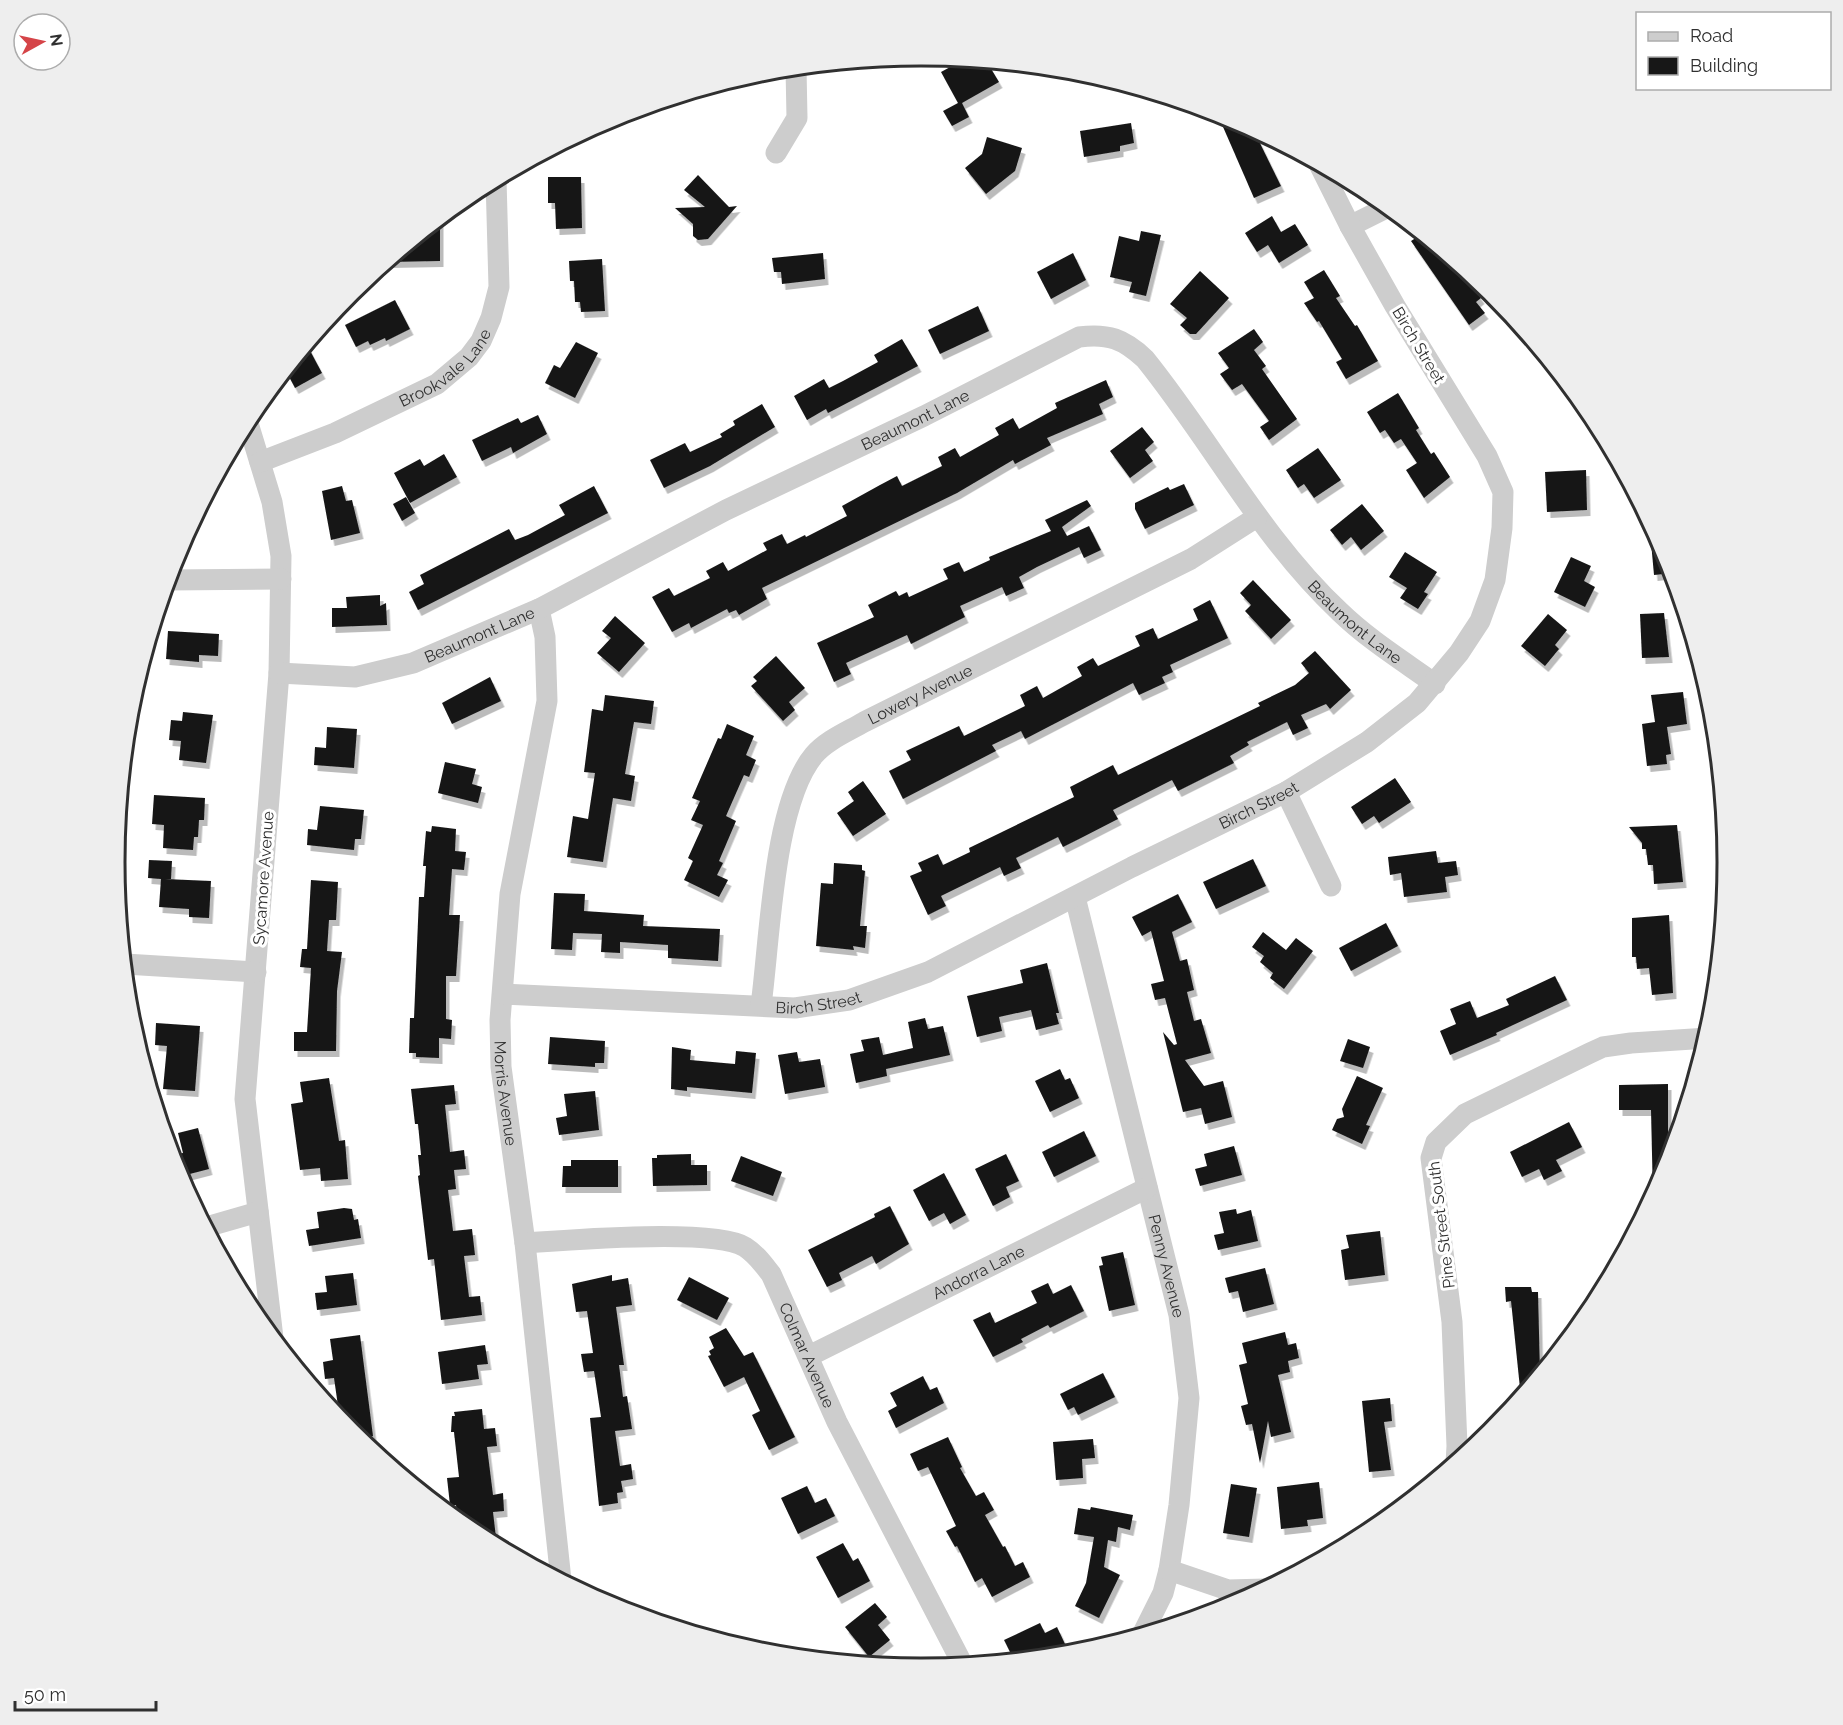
<svg xmlns="http://www.w3.org/2000/svg" width="1843" height="1725" font-family="Raleway,sans-serif">
<defs>
<filter id="shadow"><feDropShadow dx="3.5" dy="6" stdDeviation="0" flood-color="#0004"/></filter>
</defs>
<rect width="100%" height="100%" fill="#fff"/>
<g fill="#171717" filter="url(#shadow)">
<polygon points="963,60 987,62 999,82 962,103 969,117 952,126 943,111 958,103 941,72"/>
<polygon points="1217,113 1253,129 1281,186 1254,198"/>
<polygon points="1131,123 1134,143 1120,146 1120,151 1084,157 1080,131"/>
<polygon points="987,137 1022,148 1015,171 986,194 965,168 982,154"/>
<polygon points="698,175 729,207 737,206 708,239 698,240 693,236 693,224 675,208 705,207 684,190"/>
<polygon points="548,177 581,177 582,228 556,229 555,203 548,203"/>
<polygon points="1272,216 1281,232 1295,224 1308,245 1279,263 1268,245 1257,252 1245,233"/>
<polygon points="440,219 440,261 387,262"/>
<polygon points="1141,231 1161,235 1146,296 1129,292 1132,282 1110,277 1119,236 1139,241"/>
<polygon points="1422,234 1451,258 1466,282 1468,280 1481,298 1476,302 1485,313 1469,325 1411,241"/>
<polygon points="823,253 825,279 782,284 781,272 774,272 772,258"/>
<polygon points="1073,253 1086,280 1051,299 1037,272"/>
<polygon points="602,259 605,311 581,312 580,302 575,302 574,281 570,281 569,261"/>
<polygon points="1324,270 1340,296 1336,298 1355,326 1357,325 1378,361 1346,379 1336,362 1342,359 1319,321 1317,322 1304,303 1314,298 1304,282"/>
<polygon points="1200,271 1229,298 1196,334 1190,334 1180,325 1187,318 1170,304"/>
<polygon points="395,300 410,329 386,341 385,338 370,345 368,341 356,347 345,325"/>
<polygon points="978,306 989,331 940,354 928,330"/>
<polygon points="1254,329 1263,342 1254,350 1266,366 1262,369 1297,419 1269,440 1260,427 1269,421 1242,384 1232,390 1220,374 1229,368 1218,353"/>
<polygon points="902,339 918,366 828,413 826,409 807,420 794,396 824,379 829,388 843,381 878,362 874,355"/>
<polygon points="576,342 598,353 575,398 545,383 554,365 560,368"/>
<polygon points="307,345 322,373 295,388 286,371"/>
<polygon points="1106,380 1113,397 1099,404 1103,414 1047,438 1051,445 1015,464 1013,460 957,493 762,588 767,599 739,615 736,610 729,613 727,609 691,628 689,623 672,632 652,597 669,588 674,596 710,578 706,571 723,562 728,571 767,550 763,543 782,534 787,544 805,535 806,537 847,516 842,506 880,485 897,476 902,486 942,466 938,457 955,448 960,457 999,435 995,428 1013,418 1019,429 1057,408 1055,403"/>
<polygon points="1398,393 1419,428 1416,430 1431,454 1434,452 1450,477 1424,498 1406,470 1417,463 1401,439 1394,443 1385,430 1380,433 1367,412"/>
<polygon points="762,404 775,427 710,466 664,488 650,460 685,443 690,452 722,437 720,434 735,425 733,421"/>
<polygon points="538,415 547,434 513,453 511,447 482,461 472,440 518,418 521,423"/>
<polygon points="1142,427 1154,442 1145,450 1153,461 1130,478 1110,451"/>
<polygon points="1318,448 1341,480 1314,498 1304,484 1298,488 1286,470"/>
<polygon points="444,454 457,477 410,503 394,473 420,459 424,466"/>
<polygon points="1586,470 1587,510 1547,512 1545,472"/>
<polygon points="1184,484 1194,505 1145,529 1135,509 1135,503 1168,487 1170,490"/>
<polygon points="342,486 346,501 352,500 360,533 331,540 322,491"/>
<polygon points="594,486 608,513 418,610 409,592 424,584 420,575 509,529 515,540 528,535 565,515 559,505"/>
<polygon points="406,497 415,513 402,521 393,504"/>
<polygon points="1087,500 1091,506 1062,527 1067,536 1089,526 1101,550 1084,558 1079,547 1037,567 1019,577 1024,588 1006,596 1002,587 960,606 965,617 911,644 907,635 846,663 851,674 834,682 817,643 874,617 868,605 896,591 899,596 907,592 909,597 948,579 943,569 959,562 964,572 990,560 989,557 1051,531 1045,520"/>
<polygon points="1362,504 1384,531 1361,550 1351,537 1342,545 1330,530"/>
<polygon points="1649,520 1667,554 1673,573 1654,575"/>
<polygon points="1405,552 1437,572 1424,592 1428,594 1418,609 1400,598 1407,588 1389,577"/>
<polygon points="1571,557 1591,566 1584,581 1595,587 1585,607 1554,592"/>
<polygon points="1253,580 1291,620 1271,639 1245,611 1251,605 1240,593"/>
<polygon points="380,595 380,606 386,603 387,625 332,627 332,608 347,608 346,597"/>
<polygon points="1210,600 1228,638 1170,665 1173,672 1162,677 1165,683 1139,695 1133,683 1025,739 1021,731 992,745 996,751 903,799 889,771 911,760 906,751 959,726 964,736 1025,706 1020,695 1037,686 1043,698 1082,676 1077,667 1093,658 1098,666 1140,646 1135,636 1153,628 1158,639 1198,620 1193,609"/>
<polygon points="1664,613 1669,657 1642,658 1640,614"/>
<polygon points="1548,614 1567,630 1555,645 1559,649 1545,666 1521,646"/>
<polygon points="615,616 645,643 619,672 597,653 611,638 602,631"/>
<polygon points="168,631 219,634 218,656 199,655 199,662 166,659"/>
<polygon points="1315,651 1351,690 1330,709 1326,704 1301,715 1308,728 1293,735 1287,722 1247,742 1249,745 1230,756 1234,763 1178,791 1172,780 1113,810 1118,819 1079,839 1063,847 1058,837 1016,858 1021,868 1004,876 1000,867 941,896 946,906 928,915 910,876 922,871 918,863 938,854 943,865 970,852 969,848 1074,797 1070,787 1113,765 1118,775 1260,706 1258,703 1295,685 1309,673 1301,663"/>
<polygon points="776,656 805,688 789,702 795,710 783,721 751,686 757,681 753,677"/>
<polygon points="490,677 501,701 452,724 442,703"/>
<polygon points="1683,692 1687,724 1667,727 1671,754 1666,755 1667,764 1647,766 1642,724 1655,722 1651,695"/>
<polygon points="605,695 654,701 651,724 634,722 625,774 635,776 631,801 613,798 603,862 567,857 573,816 588,819 595,773 584,772 592,709 603,711"/>
<polygon points="183,712 213,715 206,763 179,760 181,741 169,740 171,720 182,721"/>
<polygon points="727,724 754,736 746,755 756,760 749,777 744,775 726,816 736,821 719,861 723,863 717,875 728,880 719,897 684,880 693,861 688,858 703,825 691,820 700,801 692,798 718,738 721,739"/>
<polygon points="327,727 357,729 354,768 314,765 315,747 326,748"/>
<polygon points="445,762 476,769 472,784 482,787 478,803 438,793"/>
<polygon points="1395,778 1411,802 1379,823 1374,816 1362,824 1351,807"/>
<polygon points="863,781 886,814 853,836 837,813 854,801 848,792"/>
<polygon points="154,795 205,798 204,820 199,820 198,837 194,837 193,850 163,848 164,825 152,824"/>
<polygon points="320,806 364,810 361,839 355,839 354,850 307,845 308,829 317,830"/>
<polygon points="1677,825 1683,882 1654,884 1653,865 1648,865 1646,849 1642,849 1642,843 1629,827"/>
<polygon points="432,826 456,829 455,851 466,852 464,870 452,869 449,915 460,915 456,976 446,976 446,1019 452,1020 451,1039 439,1038 439,1058 416,1057 416,1053 409,1053 410,1018 414,1018 419,897 424,897 426,866 423,866 426,831 431,832"/>
<polygon points="1436,851 1438,863 1456,861 1458,875 1445,877 1447,892 1404,897 1401,873 1390,875 1388,857"/>
<polygon points="1253,859 1266,886 1216,909 1203,882"/>
<polygon points="149,860 172,861 171,879 165,879 211,881 209,918 189,917 189,909 159,907 161,879 148,878"/>
<polygon points="834,863 862,865 862,870 865,871 860,926 867,926 865,948 853,946 854,950 816,946 821,883 833,884"/>
<polygon points="311,880 338,882 336,920 329,920 327,951 342,952 337,991 336,1051 294,1051 294,1032 307,1032 311,968 300,967 302,949 307,949"/>
<polygon points="554,893 585,894 584,911 644,915 643,926 720,929 718,961 668,958 668,945 620,942 620,953 601,952 602,934 573,933 572,950 551,949"/>
<polygon points="1178,894 1192,922 1172,932 1180,961 1187,959 1194,990 1187,992 1194,1021 1201,1019 1211,1053 1185,1060 1204,1086 1223,1081 1232,1117 1205,1124 1201,1108 1183,1112 1163,1032 1174,1045 1177,1044 1165,998 1155,1000 1151,984 1164,981 1151,931 1142,936 1132,917"/>
<polygon points="1669,915 1673,993 1652,995 1649,968 1637,969 1636,957 1632,957 1632,918"/>
<polygon points="1386,923 1398,946 1351,971 1339,948"/>
<polygon points="1263,932 1286,950 1296,938 1313,951 1284,989 1270,978 1273,973 1260,962 1264,956 1252,947"/>
<polygon points="1047,963 1059,1013 1056,1013 1059,1024 1036,1030 1031,1010 999,1017 1002,1031 977,1037 967,996 1023,983 1020,970"/>
<polygon points="1555,976 1567,1000 1496,1033 1497,1035 1450,1055 1440,1031 1456,1024 1450,1009 1470,1001 1477,1018 1509,1005 1506,999"/>
<polygon points="925,1018 928,1029 943,1026 950,1055 886,1069 887,1076 856,1083 850,1054 864,1051 861,1040 879,1037 883,1055 913,1048 908,1022"/>
<polygon points="156,1023 200,1026 195,1091 163,1089 167,1046 155,1045"/>
<polygon points="550,1037 605,1041 604,1063 595,1063 595,1067 548,1064"/>
<polygon points="1348,1039 1370,1047 1363,1068 1340,1061"/>
<polygon points="672,1047 691,1050 690,1060 735,1064 736,1051 756,1053 752,1093 687,1087 687,1091 671,1089"/>
<polygon points="797,1052 799,1062 820,1059 825,1087 785,1094 778,1055"/>
<polygon points="1060,1069 1065,1080 1070,1078 1079,1098 1050,1112 1035,1081"/>
<polygon points="1357,1076 1383,1088 1366,1125 1370,1126 1362,1144 1332,1130 1337,1119 1344,1117 1342,1109"/>
<polygon points="329,1078 339,1141 345,1140 348,1179 321,1181 320,1168 300,1170 291,1104 303,1102 300,1082"/>
<polygon points="1668,1084 1668,1133 1679,1132 1667,1172 1653,1198 1651,1110 1619,1110 1619,1085"/>
<polygon points="454,1085 456,1104 445,1105 450,1152 464,1150 466,1169 454,1170 456,1189 448,1190 453,1231 472,1229 475,1255 464,1256 469,1297 480,1296 482,1315 441,1320 434,1259 428,1260 418,1176 420,1175 418,1155 421,1155 418,1124 415,1124 411,1089"/>
<polygon points="595,1091 599,1130 559,1135 556,1118 567,1116 564,1094"/>
<polygon points="1569,1122 1582,1147 1556,1160 1562,1171 1544,1180 1539,1169 1522,1177 1510,1152"/>
<polygon points="198,1128 209,1169 182,1176 176,1154 183,1153 178,1133"/>
<polygon points="1084,1131 1096,1156 1054,1177 1042,1152"/>
<polygon points="1234,1146 1242,1175 1200,1186 1195,1169 1207,1166 1204,1154"/>
<polygon points="691,1154 691,1165 707,1165 707,1185 653,1186 652,1158 657,1158 657,1155"/>
<polygon points="1006,1154 1019,1181 1006,1187 1010,1197 993,1206 975,1169"/>
<polygon points="741,1156 782,1172 773,1196 731,1181"/>
<polygon points="571,1160 618,1160 618,1187 562,1187 563,1166 571,1166"/>
<polygon points="944,1173 966,1215 950,1224 944,1213 929,1221 913,1190"/>
<polygon points="890,1206 909,1244 876,1264 872,1256 839,1273 842,1280 827,1287 808,1250 875,1217 874,1214"/>
<polygon points="344,1208 352,1209 354,1220 358,1219 361,1238 309,1246 306,1230 319,1228 317,1212"/>
<polygon points="1236,1209 1237,1214 1251,1210 1258,1241 1218,1250 1214,1235 1224,1233 1219,1212"/>
<polygon points="1380,1231 1385,1275 1345,1280 1341,1250 1349,1248 1346,1235"/>
<polygon points="1123,1252 1135,1305 1109,1311 1099,1266 1103,1265 1101,1257"/>
<polygon points="1265,1268 1274,1304 1243,1312 1238,1291 1229,1293 1225,1278"/>
<polygon points="353,1273 357,1305 317,1310 315,1293 327,1292 325,1276"/>
<polygon points="612,1275 612,1281 628,1278 632,1305 616,1307 624,1365 619,1365 623,1397 627,1396 632,1429 615,1431 620,1466 631,1464 633,1479 621,1481 623,1492 617,1493 618,1503 599,1506 590,1418 601,1417 594,1371 584,1372 581,1354 593,1353 587,1311 576,1312 572,1284"/>
<polygon points="689,1277 729,1298 717,1320 677,1300"/>
<polygon points="1048,1283 1053,1294 1071,1285 1084,1311 1050,1328 1048,1325 1021,1339 1023,1342 993,1357 973,1320 990,1312 995,1323 1037,1303 1031,1291"/>
<polygon points="1505,1287 1531,1287 1532,1292 1538,1292 1540,1374 1521,1398 1511,1301 1506,1302"/>
<polygon points="726,1328 744,1356 753,1352 795,1437 769,1450 752,1415 760,1411 744,1377 724,1387 708,1356 711,1355 709,1351 714,1348 709,1337"/>
<polygon points="1285,1332 1288,1345 1296,1343 1299,1358 1288,1361 1290,1372 1278,1375 1291,1432 1271,1437 1268,1421 1260,1463 1252,1424 1246,1425 1241,1406 1248,1404 1239,1365 1247,1363 1242,1343"/>
<polygon points="360,1335 373,1436 358,1439 340,1420 334,1378 325,1379 323,1362 333,1360 330,1339"/>
<polygon points="485,1345 488,1364 477,1365 479,1379 442,1384 438,1352"/>
<polygon points="1103,1373 1115,1397 1078,1415 1074,1407 1068,1410 1060,1394"/>
<polygon points="923,1376 930,1390 937,1387 944,1403 896,1428 888,1411 897,1406 890,1393"/>
<polygon points="1390,1398 1392,1421 1384,1422 1391,1470 1369,1472 1362,1401"/>
<polygon points="482,1409 484,1429 495,1428 497,1446 487,1447 493,1495 503,1493 504,1511 493,1512 497,1546 473,1533 458,1521 456,1505 450,1505 447,1478 459,1477 454,1432 451,1432 452,1416 455,1416 454,1412"/>
<polygon points="948,1437 962,1467 960,1468 976,1496 984,1492 994,1510 985,1515 1003,1547 1005,1546 1015,1566 1023,1562 1030,1577 992,1597 982,1578 975,1582 957,1546 955,1547 946,1531 956,1526 928,1467 918,1471 910,1454"/>
<polygon points="1093,1439 1095,1458 1082,1459 1083,1478 1056,1480 1053,1442"/>
<polygon points="1319,1482 1323,1518 1307,1520 1308,1526 1281,1529 1277,1487"/>
<polygon points="1231,1484 1257,1488 1249,1537 1223,1533"/>
<polygon points="807,1486 815,1503 826,1498 835,1516 798,1534 781,1498"/>
<polygon points="1091,1507 1133,1515 1130,1530 1118,1527 1116,1542 1108,1540 1104,1567 1120,1575 1099,1618 1075,1606 1086,1583 1094,1537 1074,1534 1078,1508 1090,1510"/>
<polygon points="843,1543 853,1561 858,1558 870,1581 838,1598 816,1557"/>
<polygon points="875,1603 887,1617 878,1625 890,1640 869,1657 845,1627"/>
<polygon points="1040,1623 1045,1633 1057,1627 1065,1644 1035,1658 1014,1660 1004,1640"/>
</g>
<g fill="none" stroke-linecap="round" stroke-linejoin="round">
<g stroke="#cdcdcd" stroke-width="21">
<polyline points="776,153 797,118 796,68"/>
<polyline points="1350,226 1388,207"/>
<polyline points="247,420 272,502 281,556 279,673 245,1099 273,1338"/>
<path id="s1" d="M260 462 335 433 437 384 469 357 481 341 491 318 499 287 496 179"/>
<polyline points="168,580 281,579"/>
<path id="s2" d="M539 609 545 637 547 701 510 894 500 1020 501 1067 525 1243 561 1580"/>
<path id="s3" d="M279 673 355 677 413 663 539 609 726 510 924 416 1079 337C1108 333 1124 339 1145 359 1212 442 1262 539 1340 612 1369 640 1403 661 1435 684"/>
<polyline points="1286,792 1331,886"/>
<path id="s4" d="M1075 897 1179 1315 1189 1398 1179 1505 1169 1570 1163 1593 1142 1635"/>
<polyline points="125,964 256,972"/>
<path id="s5" d="M504 994 795 1008 849 1000 928 972 1132 867 1286 792 1367 742 1417 703 1459 653 1480 621 1495 580 1502 528 1503 492 1487 456 1395 306 1350 226 1319 164"/>
<path id="s6" d="M761 1005C770 940 773 804 814 755 827 740 847 732 864 722L1191 559 1257 517"/>
<polyline points="206,1227 258,1212"/>
<path id="s7" d="M525 1243C566 1240 715 1228 745 1247 756 1254 763 1264 771 1274L837 1422 963 1665"/>
<path id="s8" d="M809 1356 1147 1188"/>
<polyline points="1456,1463 1457,1446 1452,1322 1431,1158 1436,1142 1465,1114 1590,1053 1603,1047 1631,1043 1708,1038"/>
<polyline points="1169,1570 1228,1590 1265,1589"/>
</g>
</g>
<g text-anchor="middle" stroke-width="6" stroke-linejoin="round" paint-order="stroke">
<g font-size="16" fill="#303030" stroke="#fff">
<text transform="translate(1419 345) rotate(59)" y="6">Birch Street</text>
<text dy="6" stroke="none"><textPath href="#s1" startOffset="210">Brookvale Lane</textPath></text>
<text dy="6" stroke="none"><textPath href="#s3" startOffset="694">Beaumont Lane</textPath></text>
<text dy="6" stroke="none"><textPath href="#s3" startOffset="1288">Beaumont Lane</textPath></text>
<text dy="6" stroke="none"><textPath href="#s3" startOffset="208">Beaumont Lane</textPath></text>
<text dy="6" stroke="none"><textPath href="#s6" startOffset="381">Lowery Avenue</textPath></text>
<text dy="6" stroke="none"><textPath href="#s5" startOffset="800">Birch Street</textPath></text>
<text transform="translate(263 878) rotate(-86)" y="6">Sycamore Avenue</text>
<text dy="6" stroke="none"><textPath href="#s5" startOffset="315">Birch Street</textPath></text>
<text dy="6" stroke="none"><textPath href="#s2" startOffset="489">Morris Avenue</textPath></text>
<text transform="translate(1441 1225) rotate(-97)" y="6">Pine Street South</text>
<text dy="6" stroke="none"><textPath href="#s4" startOffset="380">Penny Avenue</textPath></text>
<text dy="6" stroke="none"><textPath href="#s8" startOffset="189">Andorra Lane</textPath></text>
<text dy="6" stroke="none"><textPath href="#s7" startOffset="348">Colmar Avenue</textPath></text>
</g>
</g>
<path d="M0 0H1843V1725H0ZM125 862a796 796 0 1 1 1592 0a796 796 0 1 1-1592 0Z" fill="#eee" fill-rule="evenodd"/>
<path fill="none" stroke="#303030" stroke-width="3" d="M125 862a796 796 0 1 1 1592 0a796 796 0 1 1-1592 0Z"/>
<rect x="1636" y="12" width="195" height="78" fill="#ffffff" stroke="#acacac" stroke-width="1.5"/>
<rect x="1648" y="32" width="30" height="9" fill="#cdcdcd" stroke="#acacac" stroke-width="1.5"/>
<text x="1690" y="42" font-size="18" fill="#303030">Road</text>
<rect x="1648" y="57" width="30" height="18" fill="#171717" stroke="#acacac" stroke-width="1.5"/>
<text x="1690" y="72" font-size="18" fill="#303030">Building</text>
<g transform="translate(42 42) rotate(82)"><circle r="28" fill="#ffffff" stroke="#acacac" stroke-width="1.5"/>
<path d="M0-4.5L10 22L0 15L-10 22Z" fill="#d54448"/>
<text y="-9" font-size="16" font-weight="bold" text-anchor="middle" fill="#303030">N</text>
</g>
<path d="M15 1701v9h141v-9" fill="none" stroke="#303030" stroke-width="3"/>
<text x="24" y="1701" font-size="18" fill="#303030" stroke="#ffffff" stroke-width="4.5" paint-order="stroke">50 m</text>
</svg>
